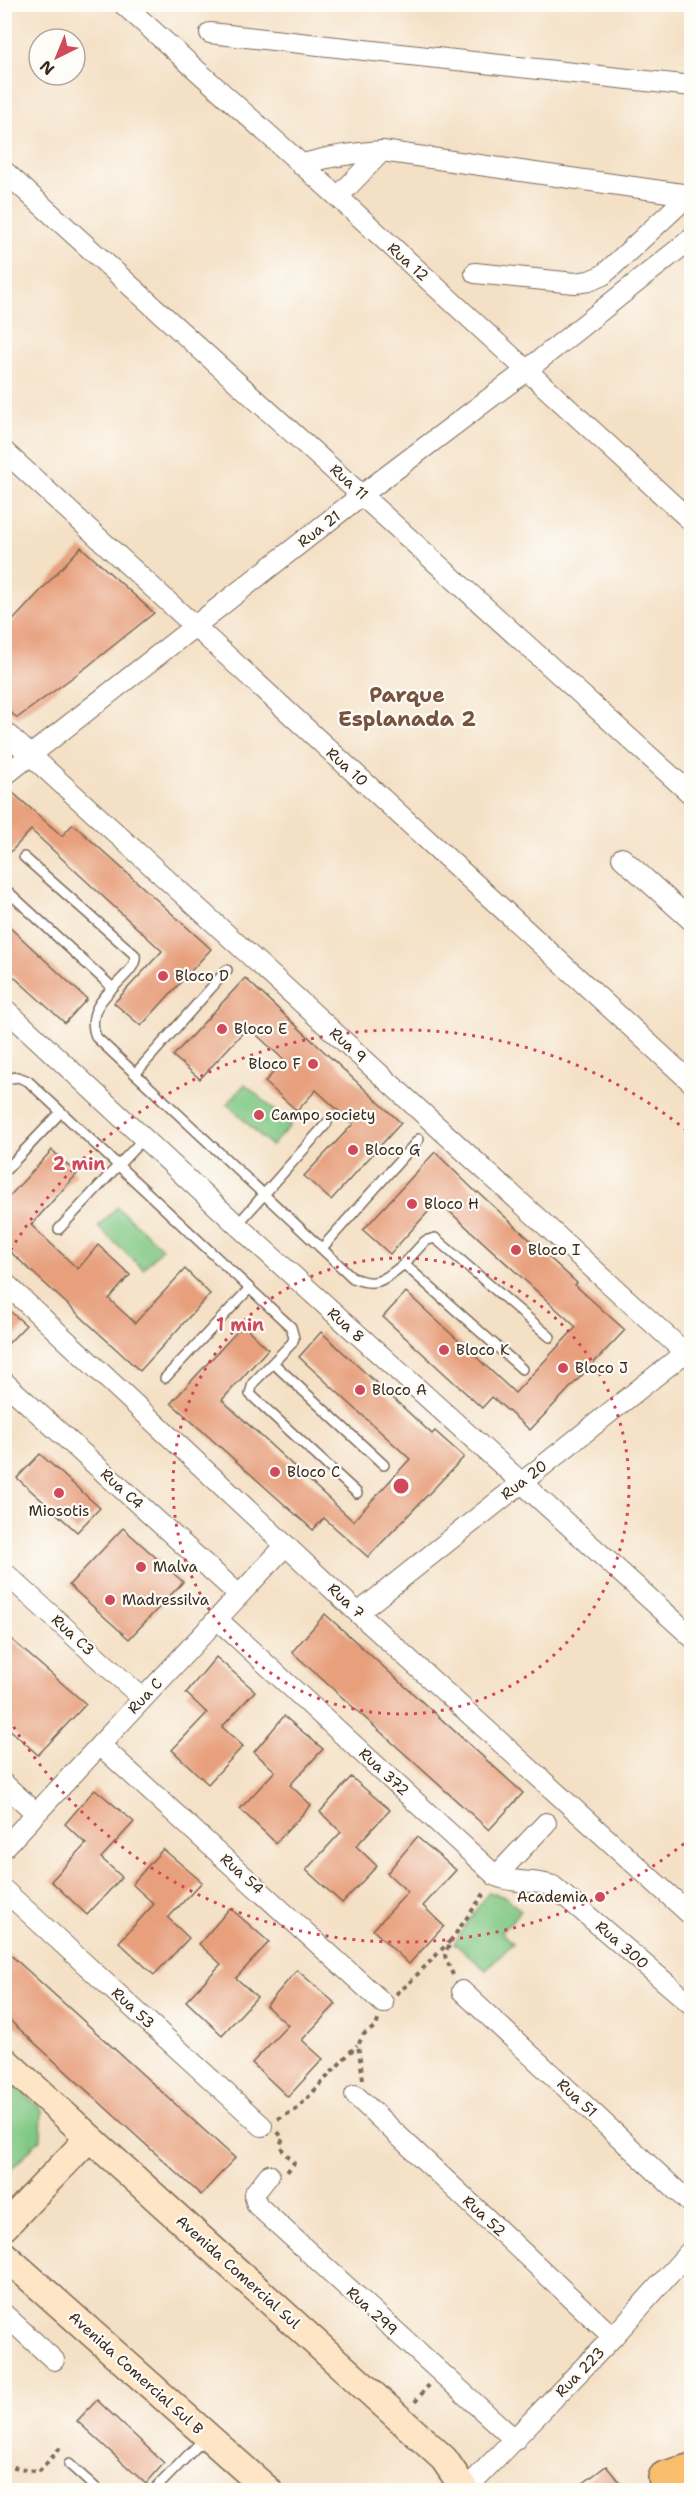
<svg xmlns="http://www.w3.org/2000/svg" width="696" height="2495" font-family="'Shantell Sans',sans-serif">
<rect width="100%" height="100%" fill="#fdfcf7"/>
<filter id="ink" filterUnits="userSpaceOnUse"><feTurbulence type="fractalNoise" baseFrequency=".0167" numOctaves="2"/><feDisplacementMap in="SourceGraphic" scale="12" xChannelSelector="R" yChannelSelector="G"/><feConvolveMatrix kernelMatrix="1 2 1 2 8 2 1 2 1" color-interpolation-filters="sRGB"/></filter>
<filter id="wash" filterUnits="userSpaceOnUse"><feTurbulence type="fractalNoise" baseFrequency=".008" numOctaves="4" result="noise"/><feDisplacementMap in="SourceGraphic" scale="24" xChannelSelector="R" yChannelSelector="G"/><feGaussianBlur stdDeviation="1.35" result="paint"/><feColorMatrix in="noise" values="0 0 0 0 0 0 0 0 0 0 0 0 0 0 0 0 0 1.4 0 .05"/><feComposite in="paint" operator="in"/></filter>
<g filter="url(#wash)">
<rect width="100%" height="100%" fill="#f4e0c5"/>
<g fill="#81c884" stroke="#5e7951" stroke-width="1.5">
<polygon points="245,1084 291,1125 271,1146 227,1104"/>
<polygon points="117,1207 162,1248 143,1269 98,1227"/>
<polygon points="488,1892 506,1897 521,1911 501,1932 513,1943 486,1970 454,1943"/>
<polygon points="4,2075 42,2110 41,2138 5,2176"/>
</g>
<g id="blocks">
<g fill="#e79f7b">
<polygon points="81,547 154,613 88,666 17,718 4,706 4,630"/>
<polygon points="12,792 62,836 73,824 211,949 141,1026 114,1003 162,951 31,830 4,859 4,800"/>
<polygon points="4,922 87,999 65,1023 4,968"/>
<polygon points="245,978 401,1123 331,1200 304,1176 353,1124 316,1090 297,1111 265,1082 284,1060 248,1027 200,1079 173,1056"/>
<polygon points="52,1150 77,1174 31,1225 78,1269 98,1245 130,1275 109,1299 135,1323 185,1269 210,1294 140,1371 4,1246 4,1202"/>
<polygon points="435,1152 477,1193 478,1192 577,1283 575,1285 625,1330 530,1430 492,1397 482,1408 383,1317 406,1292 515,1393 576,1327 438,1201 390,1254 363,1230"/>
<polygon points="4,1306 26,1325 4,1348"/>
<polygon points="243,1325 268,1349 222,1400 353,1521 410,1459 299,1357 321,1332 432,1434 435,1431 464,1457 368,1557 324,1518 313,1530 171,1403"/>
<polygon points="40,1454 100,1508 77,1532 17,1478"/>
<polygon points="123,1528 183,1582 129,1639 69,1585"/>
<polygon points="325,1614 523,1793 489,1830 292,1652"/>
<polygon points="4,1633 86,1704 38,1755 4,1724"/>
<polygon points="216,1657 255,1691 222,1727 243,1746 208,1784 172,1750 207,1713 186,1693"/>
<polygon points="284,1716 323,1749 290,1785 311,1805 276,1843 240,1809 275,1771 254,1752"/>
<polygon points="351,1777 390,1810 356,1846 377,1866 342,1903 306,1870 341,1832 320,1812"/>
<polygon points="95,1789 134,1822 101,1858 122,1877 87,1915 51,1881 86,1844 65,1824"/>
<polygon points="417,1837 456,1870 423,1906 444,1926 409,1964 373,1930 408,1892 387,1873"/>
<polygon points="163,1849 202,1882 168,1918 189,1938 154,1975 119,1942 154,1904 132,1884"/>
<polygon points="230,1908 269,1942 236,1978 257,1997 222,2035 186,2001 221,1964 199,1944"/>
<polygon points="4,1949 235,2158 201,2195 4,2015"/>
<polygon points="297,1970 336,2004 302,2040 323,2059 288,2097 252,2063 288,2025 266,2006"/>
<polygon points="97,2400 164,2463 146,2484 77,2421"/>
<polygon points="606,2466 626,2490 574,2490"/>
</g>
</g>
</g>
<g filter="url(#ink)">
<use href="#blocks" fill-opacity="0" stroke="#7c6a58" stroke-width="1.5"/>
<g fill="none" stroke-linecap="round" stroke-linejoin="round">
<g stroke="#7c6a58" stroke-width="12">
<g id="lane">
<path d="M24 857 135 955C139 978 80 997 96 1037L353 1278C377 1288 385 1279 404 1264L522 1369"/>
<polyline points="4,888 113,988"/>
<polyline points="135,1074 227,970"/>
<polyline points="4,1079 18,1077 28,1081 291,1327 294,1338 292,1343 253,1383 250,1394 357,1493"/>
<polyline points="4,1172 61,1112"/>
<polyline points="237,1225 327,1123"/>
<polyline points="59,1229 143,1139"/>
<polyline points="322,1248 419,1139"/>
<polyline points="404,1264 425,1241 435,1238 550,1337"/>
<polyline points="273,1363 384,1465"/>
<polyline points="165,1378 249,1289"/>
<polyline points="69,2464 98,2490"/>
<polyline points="154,2490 205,2438"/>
</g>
</g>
<g stroke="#7c6a58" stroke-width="22">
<g id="street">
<polyline points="123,4 338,197 692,522"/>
<polyline points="210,33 692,86"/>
<path d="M301 165C328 156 353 153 382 151L689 195 603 275 589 281 575 283 475 273"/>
<polyline points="4,171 692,795"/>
<polyline points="338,197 382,151"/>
<polyline points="4,451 692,1083"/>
<polyline points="4,731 692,1359"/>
<polyline points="4,776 363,494 527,370 692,238"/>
<polyline points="622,858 692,921"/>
<polyline points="4,1008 237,1225 692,1637"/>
<polyline points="4,1282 358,1613 692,1916"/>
<polyline points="4,1382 239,1595"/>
<polyline points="4,1572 142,1698"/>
<polyline points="358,1613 692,1347"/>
<polyline points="217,1619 496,1876 546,1823"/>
<polyline points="100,1745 383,2003"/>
<polyline points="4,1784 36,1813"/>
<polyline points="4,1848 286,1545"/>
<path d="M496 1876C514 1884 534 1879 553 1886L692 2005"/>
<polyline points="4,1890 262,2126"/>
<polyline points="462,1991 692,2205"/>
<polyline points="355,2095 613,2337"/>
<polyline points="269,2175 254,2194 257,2205 515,2440"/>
<polyline points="4,2314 54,2360"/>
<polyline points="465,2490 613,2337 692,2249"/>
</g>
</g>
<g stroke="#7c6a58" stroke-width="30">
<g id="secondary">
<polyline points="4,2060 444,2459 465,2490"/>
<polyline points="4,2227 89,2138"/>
<polyline points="4,2255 268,2490"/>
</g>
</g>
<g stroke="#7c6a58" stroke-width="36">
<polyline id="highway" points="665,2478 692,2470"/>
</g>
<g stroke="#7c6a58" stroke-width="4" stroke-dasharray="4.5 4.5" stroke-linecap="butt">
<polyline points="453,1975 445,1956 451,1940 486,1891"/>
<polyline points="396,1994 407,1985 451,1940"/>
<polyline points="363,2079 358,2045 364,2034 376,2026 379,2018"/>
<polyline points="278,2119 297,2109 357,2045"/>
<polyline points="278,2132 283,2139 280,2144 283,2151 294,2163 287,2172"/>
<polyline points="415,2402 429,2385"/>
<polyline points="4,2465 39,2472 59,2449 62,2453"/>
</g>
<use href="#lane" stroke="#fff" stroke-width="9"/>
<use href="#street" stroke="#fff" stroke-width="20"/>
<use href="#secondary" stroke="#fde5c5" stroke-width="27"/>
<use href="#highway" stroke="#f9be6d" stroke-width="33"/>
</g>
</g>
<g fill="none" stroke="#d1495b" stroke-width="3" stroke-dasharray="3 6">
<circle cx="401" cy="1486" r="228"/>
<path d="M691 1838A456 456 0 0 1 6 1714M6 1258A456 456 0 0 1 691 1134"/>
</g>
<g fill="#d1495b" stroke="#fdfcf7" stroke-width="2">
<circle cx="163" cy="976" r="6"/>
<circle cx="222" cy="1029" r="6"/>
<circle cx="313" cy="1064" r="6"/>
<circle cx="259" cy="1115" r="6"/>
<circle cx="353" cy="1150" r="6"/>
<circle cx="412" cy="1204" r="6"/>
<circle cx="516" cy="1250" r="6"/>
<circle cx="444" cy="1350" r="6"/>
<circle cx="563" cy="1368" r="6"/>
<circle cx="360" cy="1390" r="6"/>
<circle cx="275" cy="1472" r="6"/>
<circle cx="59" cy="1493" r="6"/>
<circle cx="141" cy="1567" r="6"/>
<circle cx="110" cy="1600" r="6"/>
<circle cx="600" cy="1897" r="6"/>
</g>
<g text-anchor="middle" stroke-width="4.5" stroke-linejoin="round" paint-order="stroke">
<g font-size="15" fill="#3b2a1e" stroke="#fdfcf7">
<text transform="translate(408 262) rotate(42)" y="5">Rua 12</text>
<text transform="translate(349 482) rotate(42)" y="5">Rua 11</text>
<text transform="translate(319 529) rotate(-38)" y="5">Rua 21</text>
<text transform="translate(347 767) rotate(42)" y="5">Rua 10</text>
<text transform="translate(348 1045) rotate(42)" y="5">Rua 9</text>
<text transform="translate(346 1325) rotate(42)" y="5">Rua 8</text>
<text transform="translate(524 1480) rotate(-38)" y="5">Rua 20</text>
<text transform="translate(122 1489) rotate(42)" y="5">Rua C4</text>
<text transform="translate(346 1601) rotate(43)" y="5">Rua 7</text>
<text transform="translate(73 1635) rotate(43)" y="5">Rua C3</text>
<text transform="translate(145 1696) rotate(-47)" y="5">Rua C</text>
<text transform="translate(384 1772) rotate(43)" y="5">Rua 372</text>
<text transform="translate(242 1874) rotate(42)" y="5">Rua 54</text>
<text transform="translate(622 1945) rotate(41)" y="5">Rua 300</text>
<text transform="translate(133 2008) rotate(43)" y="5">Rua 53</text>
<text transform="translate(577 2098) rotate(43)" y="5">Rua 51</text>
<text transform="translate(484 2216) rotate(43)" y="5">Rua 52</text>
<text transform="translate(238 2272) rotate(42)" y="5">Avenida Comercial Sul</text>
<text transform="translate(372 2311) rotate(43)" y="5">Rua 299</text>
<text transform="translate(580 2372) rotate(-46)" y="5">Rua 223</text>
<text transform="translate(136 2373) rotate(42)" y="5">Avenida Comercial Sul B</text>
</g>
<g font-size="15" fill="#3b2a1e" stroke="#fdfcf7" text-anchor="start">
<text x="175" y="981">Bloco D</text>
<text x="234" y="1034">Bloco E</text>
<text x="301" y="1069" text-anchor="end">Bloco F</text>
<text x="271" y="1120">Campo society</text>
<text x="365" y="1155">Bloco G</text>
<text x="424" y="1209">Bloco H</text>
<text x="528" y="1255">Bloco I</text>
<text x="456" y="1355">Bloco K</text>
<text x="575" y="1373">Bloco J</text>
<text x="372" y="1395">Bloco A</text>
<text x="287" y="1477">Bloco C</text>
<text x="59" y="1516" text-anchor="middle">Miosotis</text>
<text x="153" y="1572">Malva</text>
<text x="122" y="1605">Madressilva</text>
<text x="588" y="1902" text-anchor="end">Academia</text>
</g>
<g font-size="21" font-weight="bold" fill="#77533f" stroke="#fdfcf7">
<text x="407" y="702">Parque<tspan x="407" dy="24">Esplanada 2</tspan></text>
</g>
</g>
<circle cx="401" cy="1486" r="9" fill="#d1495b" stroke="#fdfcf7" stroke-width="3"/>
<g font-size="18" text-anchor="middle" font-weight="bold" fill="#d1495b" stroke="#fdfcf7" stroke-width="4.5" stroke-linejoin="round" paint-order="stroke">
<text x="79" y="1170">2 min</text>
<text x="240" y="1331">1 min</text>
</g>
<rect width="696" height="2495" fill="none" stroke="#fdfcf7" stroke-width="24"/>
<g transform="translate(57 57) rotate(223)"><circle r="28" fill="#fdfcf7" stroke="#afa8a0" stroke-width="1.5"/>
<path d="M0-4.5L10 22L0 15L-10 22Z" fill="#d1495b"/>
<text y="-9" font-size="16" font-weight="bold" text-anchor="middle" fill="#3b2a1e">N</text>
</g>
</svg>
